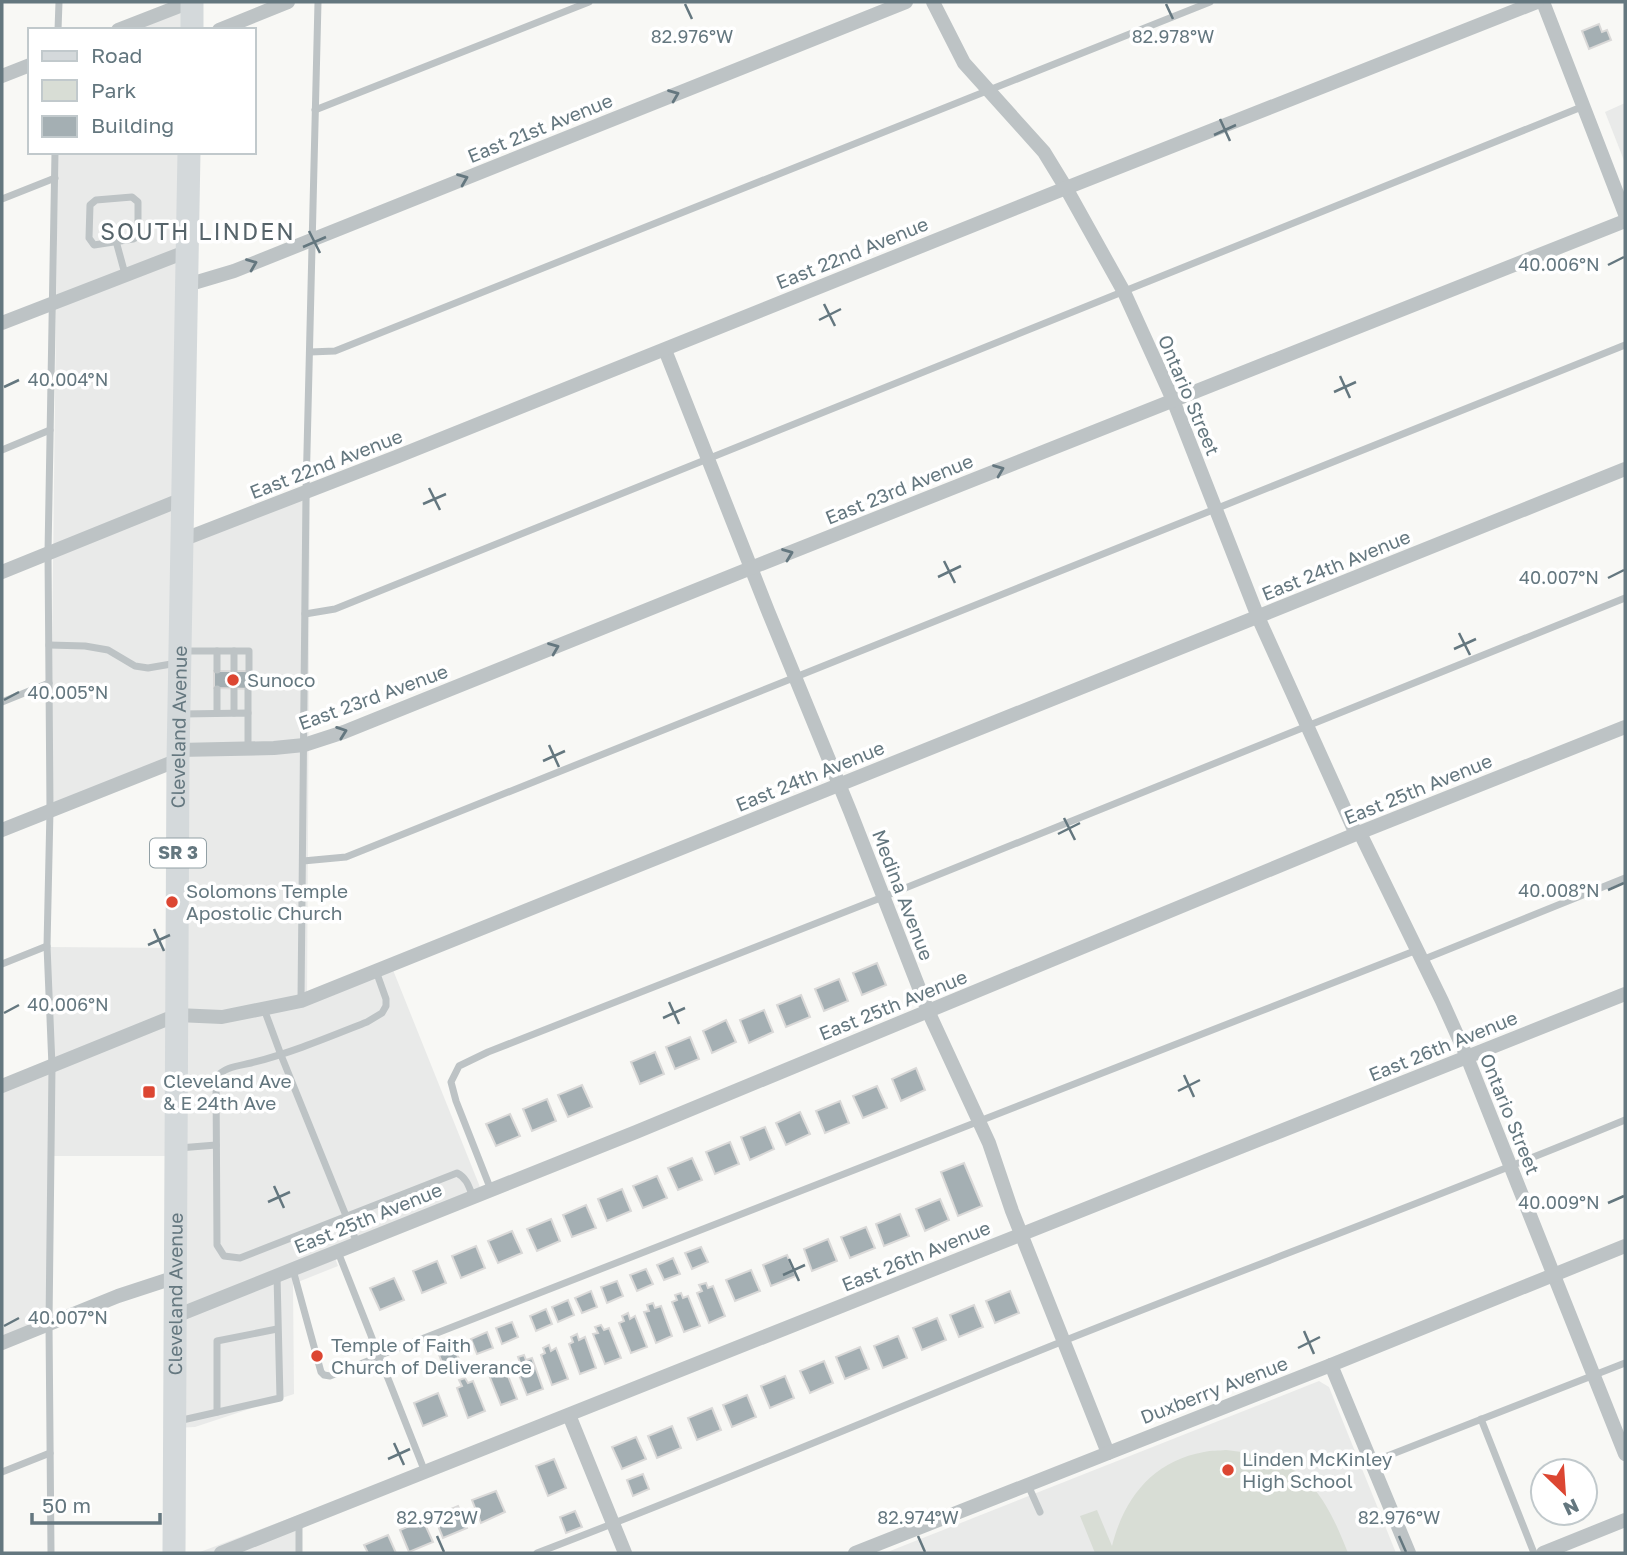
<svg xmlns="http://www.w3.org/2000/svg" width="1627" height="1555" font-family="'Golos Text',sans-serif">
<rect width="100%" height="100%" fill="#f8f8f5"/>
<g fill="#e9eae9">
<polygon points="186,2 192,30 117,30"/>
<polygon points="1625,103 1625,163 1605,112"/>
<polygon points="58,152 189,152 180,541 310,492 307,1003 393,970 484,1197 335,1258 338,1266 293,1284 294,1394 195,1427 175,1428 177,1156 50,1156 48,1328 2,1345 2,1087 49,1068 48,947 180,948 180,766 50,815"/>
<polygon points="1319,1381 1329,1387 1396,1553 885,1553"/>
<polygon points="301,1514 301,1553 199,1553 200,1552"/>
</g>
<path fill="#d8ddd5" d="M1226 1450C1243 1452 1259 1454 1275 1460 1316 1476 1333 1515 1348 1553H1095L1080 1516 1097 1510 1112 1546C1124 1498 1153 1461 1204 1452 1211 1450 1219 1451 1226 1450Z"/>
<g fill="#a4afb3" stroke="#dad9d8" stroke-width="2">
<polygon points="1599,24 1602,32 1607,30 1611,40 1589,49 1582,31"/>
<polygon points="214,671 252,671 252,689 214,688"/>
<polygon points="877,963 886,985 862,995 853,973"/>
<polygon points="839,979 848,1001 824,1011 815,989"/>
<polygon points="801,995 810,1017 786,1027 777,1005"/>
<polygon points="764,1010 773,1032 749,1043 740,1020"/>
<polygon points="726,1020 736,1042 712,1053 703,1031"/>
<polygon points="690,1037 699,1059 675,1069 666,1047"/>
<polygon points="655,1052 664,1074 640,1084 631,1062"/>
<polygon points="916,1068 925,1090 901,1101 892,1079"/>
<polygon points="582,1085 592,1107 568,1117 558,1095"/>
<polygon points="877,1086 887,1108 863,1118 853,1096"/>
<polygon points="547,1099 556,1121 532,1131 523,1109"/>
<polygon points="840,1101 849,1123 825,1133 816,1111"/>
<polygon points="800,1112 810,1134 786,1145 776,1123"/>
<polygon points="510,1114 520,1136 496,1146 486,1124"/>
<polygon points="765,1127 774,1149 750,1160 741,1137"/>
<polygon points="730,1142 739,1164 715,1174 706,1152"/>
<polygon points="692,1158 702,1180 678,1190 668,1168"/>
<polygon points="964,1163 982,1206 958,1216 941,1172"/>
<polygon points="657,1176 667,1198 643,1208 633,1186"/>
<polygon points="622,1189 631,1211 607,1221 598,1199"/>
<polygon points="940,1199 949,1220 925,1231 916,1209"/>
<polygon points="586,1205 596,1228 572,1237 563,1215"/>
<polygon points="900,1214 909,1236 884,1246 876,1224"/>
<polygon points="551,1219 560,1241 537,1251 527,1229"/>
<polygon points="866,1227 875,1248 850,1258 841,1237"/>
<polygon points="512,1231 522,1253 498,1263 488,1241"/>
<polygon points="828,1239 837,1261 812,1271 804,1249"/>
<polygon points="476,1246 485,1268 461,1278 452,1256"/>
<polygon points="701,1247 708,1262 692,1269 685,1253"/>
<polygon points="787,1255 796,1276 771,1286 763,1265"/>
<polygon points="673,1258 680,1274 664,1280 657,1265"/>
<polygon points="437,1261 446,1283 422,1293 413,1271"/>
<polygon points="646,1269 653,1284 637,1291 630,1275"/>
<polygon points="751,1270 760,1291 735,1301 726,1280"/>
<polygon points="394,1278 404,1300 380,1310 370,1288"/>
<polygon points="617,1281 623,1296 607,1303 601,1287"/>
<polygon points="706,1283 708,1288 713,1286 725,1316 709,1323 697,1293 702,1291 699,1285"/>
<polygon points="591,1291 597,1307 582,1313 575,1298"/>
<polygon points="1010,1291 1019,1313 995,1323 986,1301"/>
<polygon points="681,1293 683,1298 688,1296 700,1326 684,1332 672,1302 677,1300 675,1295"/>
<polygon points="568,1300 574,1315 558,1322 552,1307"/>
<polygon points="653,1303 655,1308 661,1306 672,1336 656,1343 644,1312 649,1311 647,1305"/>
<polygon points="974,1305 983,1327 959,1337 950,1315"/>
<polygon points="546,1309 552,1324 536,1331 530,1316"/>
<polygon points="628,1313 630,1319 635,1316 647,1347 631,1353 619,1323 624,1321 622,1316"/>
<polygon points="937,1318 946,1340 922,1350 913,1328"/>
<polygon points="512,1322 518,1337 502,1344 496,1328"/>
<polygon points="601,1325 604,1330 609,1328 621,1358 605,1364 593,1334 598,1333 595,1327"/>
<polygon points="487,1332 493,1348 477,1354 471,1339"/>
<polygon points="577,1334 579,1340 585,1337 596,1368 580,1374 569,1344 573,1342 571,1337"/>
<polygon points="898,1336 907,1358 883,1368 874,1346"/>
<polygon points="549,1345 551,1351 556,1348 568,1379 552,1385 541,1355 545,1353 543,1348"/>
<polygon points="453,1346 460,1361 444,1368 438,1352"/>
<polygon points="860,1347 869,1369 845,1379 836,1357"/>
<polygon points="524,1355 526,1360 532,1358 543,1389 527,1395 515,1365 520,1363 518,1357"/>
<polygon points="824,1361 833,1383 810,1393 800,1371"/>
<polygon points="498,1365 500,1371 505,1368 517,1399 501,1405 489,1375 494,1373 492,1368"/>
<polygon points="785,1376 794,1398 770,1408 761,1386"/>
<polygon points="465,1378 468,1383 473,1381 485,1411 468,1418 457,1388 462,1386 459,1380"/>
<polygon points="438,1393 447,1416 423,1426 414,1403"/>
<polygon points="747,1395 756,1417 732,1427 723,1405"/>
<polygon points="712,1408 721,1430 697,1440 688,1418"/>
<polygon points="672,1426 681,1448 657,1458 648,1436"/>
<polygon points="636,1437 646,1459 622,1469 612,1447"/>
<polygon points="554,1459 566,1488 548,1496 536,1466"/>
<polygon points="643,1474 649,1489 633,1496 627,1480"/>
<polygon points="496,1491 505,1512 481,1523 472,1500"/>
<polygon points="458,1506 467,1528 443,1538 434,1516"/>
<polygon points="575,1511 582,1527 566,1533 560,1517"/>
<polygon points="423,1520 433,1542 409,1552 400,1530"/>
<polygon points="388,1535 396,1553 368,1553 364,1545"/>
</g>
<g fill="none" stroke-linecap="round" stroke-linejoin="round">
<g stroke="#bdc3c5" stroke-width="7">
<polyline points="58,30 59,2"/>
<polyline points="315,110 589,2"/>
<polygon points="132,197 138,202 138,233 137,237 133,239 94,245 89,238 90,205 96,200"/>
<polyline points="2,199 55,178"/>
<polyline points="116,241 125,274"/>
<polyline points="310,352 335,351 1210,2"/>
<polyline points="2,450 50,430"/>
<path d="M305 614 335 609C750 439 1168 275 1584 106"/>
<polyline points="49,645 85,646 108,650 135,666 148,668 177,663"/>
<polyline points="182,651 249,651 249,671"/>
<polyline points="217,670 217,651"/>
<polyline points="234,671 234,651"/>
<polyline points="2,702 49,683"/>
<polyline points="217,713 217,689"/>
<polyline points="234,713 234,689"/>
<polyline points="248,713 248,689"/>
<polyline points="183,714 248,713 248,748"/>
<polyline points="303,861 346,857 1625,345"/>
<polyline points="1422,960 1625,878"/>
<polyline points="2,964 47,946"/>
<path d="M376 971 386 999V1006L382 1013 367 1022C329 1037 291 1053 251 1063 238 1066 224 1067 216 1078L217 1245 224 1256 240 1258 457 1173C467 1178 469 1187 473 1197"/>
<polyline points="301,1000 306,492 318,2"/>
<polyline points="264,1009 281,1055 357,1243"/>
<polyline points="179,1148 216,1145"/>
<polyline points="491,1190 456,1101 451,1082 459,1066 488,1052 883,897 1625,598"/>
<polyline points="338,1252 425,1472"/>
<polyline points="293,1270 321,1372 324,1375 330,1376 378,1357"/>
<polyline points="378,1356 1417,950"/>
<polyline points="217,1412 217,1341 277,1329"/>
<polyline points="1481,1419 1534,1553"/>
<polyline points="178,1421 280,1398 277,1276"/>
<polyline points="1372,1462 1625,1363"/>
<polyline points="2,1472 50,1453"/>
<polyline points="1028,1485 1040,1512"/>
<polyline points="51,1553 49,1324 52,1066 47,946 50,810 48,553 55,152"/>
<polyline points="299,1553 299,1522"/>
<path d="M537 1553C713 1486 886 1412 1061 1342 1249 1267 1438 1197 1625 1120"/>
</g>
<g stroke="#bdc3c5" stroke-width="14">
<polyline points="933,2 964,63 1044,152 1066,188 1124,292 1173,400 1258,617 1356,834"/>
<polyline points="1543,2 1625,214"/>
<polyline points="118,30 190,2"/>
<polyline points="219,30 288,2"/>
<polyline points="2,76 30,65"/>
<polyline points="187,285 234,271 906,2"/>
<polyline points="2,323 188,251"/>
<polyline points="665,350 768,611 850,811 928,1011 989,1143 1012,1211 1108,1453"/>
<polyline points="182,540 396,457 1066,188 1537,2"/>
<polyline points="2,572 175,502 183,501"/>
<polyline points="178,750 274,748 304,745 344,732 751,568 1625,221"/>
<polyline points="2,830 178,760"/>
<polyline points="1360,833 1442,1001 1467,1057 1625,1454"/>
<polyline points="2,1086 177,1015 222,1017 301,1001 1625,469"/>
<polyline points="176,1316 636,1132 1356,834 1625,727"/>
<polyline points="2,1343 118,1296 176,1277"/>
<polyline points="1331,1365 1409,1553"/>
<polyline points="569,1415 625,1553"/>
<polyline points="221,1553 1625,994"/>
<polyline points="855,1553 1331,1365 1625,1246"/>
<polyline points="1543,1553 1625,1520"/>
</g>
<g stroke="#d4d9db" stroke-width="23">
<polyline points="192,30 192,2"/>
<path id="s1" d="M174 1553 178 760 189 152"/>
</g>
</g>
<defs><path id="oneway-chevron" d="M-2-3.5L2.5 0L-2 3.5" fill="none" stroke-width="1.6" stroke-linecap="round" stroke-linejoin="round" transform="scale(1.75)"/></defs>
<g stroke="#64777f">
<use href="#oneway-chevron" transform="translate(674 95) rotate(-22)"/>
<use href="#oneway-chevron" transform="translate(463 179) rotate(-22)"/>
<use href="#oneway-chevron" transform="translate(252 264) rotate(-22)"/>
<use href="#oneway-chevron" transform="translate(999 470) rotate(-22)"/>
<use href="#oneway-chevron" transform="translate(788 554) rotate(-21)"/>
<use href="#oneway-chevron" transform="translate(554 648) rotate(-22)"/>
<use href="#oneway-chevron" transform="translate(342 732) rotate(-20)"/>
</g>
<path fill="none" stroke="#64777f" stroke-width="2.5" d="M685 4 692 19M1166 4 1173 19M1220 119 1230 141M1214 135 1236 125M309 231 320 253M303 247 326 237M1608 265 1624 257M824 304 835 326M819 320 841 309M1340 376 1350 398M4 387 19 380M1334 392 1356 382M429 488 440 510M423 504 446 494M944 561 955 583M938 577 961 566M1608 578 1624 570M1459 633 1470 655M1454 649 1476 639M4 700 19 692M549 745 559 767M543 761 565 751M1064 818 1075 840M1058 834 1080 823M1608 890 1624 883M154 929 164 951M148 945 170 935M669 1002 679 1024M4 1013 19 1005M663 1018 685 1008M1184 1075 1194 1097M1178 1091 1200 1080M274 1186 284 1208M268 1202 290 1192M1608 1203 1624 1196M789 1259 799 1281M783 1275 805 1265M4 1326 19 1318M1304 1331 1314 1354M1298 1348 1320 1337M394 1443 404 1465M388 1459 410 1449M437 1536 444 1552M918 1536 925 1552M1399 1536 1406 1552"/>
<g fill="#dc4632" stroke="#fff" stroke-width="2.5">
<circle cx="233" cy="680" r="7"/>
<circle cx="172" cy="902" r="7"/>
<rect x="142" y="1085" width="14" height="14" rx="3.5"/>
<circle cx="317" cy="1356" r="7"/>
<circle cx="1228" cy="1470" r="7"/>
</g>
<g text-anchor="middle" stroke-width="7" stroke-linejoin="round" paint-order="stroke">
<rect fill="#fff" stroke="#92a0a5" stroke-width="2" x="150" y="838.5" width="56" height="29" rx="5"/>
<g font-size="18" font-weight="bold" fill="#64777f">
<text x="178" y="859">SR 3</text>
</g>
<g font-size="19" fill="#64777f" stroke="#fff">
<text transform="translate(540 128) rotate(-22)" y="7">East 21st Avenue</text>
<text transform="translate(852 253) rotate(-22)" y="7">East 22nd Avenue</text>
<text transform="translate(1189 395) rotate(67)" y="7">Ontario Street</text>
<text transform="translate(326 464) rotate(-21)" y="7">East 22nd Avenue</text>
<text transform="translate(899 489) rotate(-22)" y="7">East 23rd Avenue</text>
<text transform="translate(1336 565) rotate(-22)" y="7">East 24th Avenue</text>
<text transform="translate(373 697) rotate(-20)" y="7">East 23rd Avenue</text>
<text dy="7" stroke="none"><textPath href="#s1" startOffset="826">Cleveland Avenue</textPath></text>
<text transform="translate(810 776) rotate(-22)" y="7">East 24th Avenue</text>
<text transform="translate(1418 789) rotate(-22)" y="7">East 25th Avenue</text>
<text transform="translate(903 895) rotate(69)" y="7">Medina Avenue</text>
<text transform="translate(893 1005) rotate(-22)" y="7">East 25th Avenue</text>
<text transform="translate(1443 1046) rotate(-22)" y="7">East 26th Avenue</text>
<text transform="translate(1510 1114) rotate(68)" y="7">Ontario Street</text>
<text transform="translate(368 1218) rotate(-22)" y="7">East 25th Avenue</text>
<text transform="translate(916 1256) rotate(-22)" y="7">East 26th Avenue</text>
<text dy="7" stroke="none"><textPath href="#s1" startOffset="259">Cleveland Avenue</textPath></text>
<text transform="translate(1214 1390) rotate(-21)" y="7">Duxberry Avenue</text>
</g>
<g font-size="19" fill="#64777f" stroke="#fff" text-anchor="start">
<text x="247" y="687">Sunoco</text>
<text x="186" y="898">Solomons Temple<tspan x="186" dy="22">Apostolic Church</tspan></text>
<text x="163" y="1088">Cleveland Ave<tspan x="163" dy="22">&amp; E 24th Ave</tspan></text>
<text x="331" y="1352">Temple of Faith<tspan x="331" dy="22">Church of Deliverance</tspan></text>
<text x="1242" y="1466">Linden McKinley<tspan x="1242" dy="22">High School</tspan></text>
</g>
<g font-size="23" letter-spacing="2" fill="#56646a" stroke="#fff">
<text x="198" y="240">SOUTH LINDEN</text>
</g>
</g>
<g font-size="18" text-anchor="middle" fill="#64777f" stroke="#fff" stroke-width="7" stroke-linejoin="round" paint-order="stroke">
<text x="692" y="43">82.976°W</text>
<text x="1173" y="43">82.978°W</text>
<text x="1559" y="271">40.006°N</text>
<text x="68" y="386">40.004°N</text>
<text x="1559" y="584">40.007°N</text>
<text x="68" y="699">40.005°N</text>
<text x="1559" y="897">40.008°N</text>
<text x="68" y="1011">40.006°N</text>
<text x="1559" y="1209">40.009°N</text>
<text x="68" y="1324">40.007°N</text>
<text x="437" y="1524">82.972°W</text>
<text x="918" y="1524">82.974°W</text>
<text x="1399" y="1524">82.976°W</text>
</g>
<rect width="1627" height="1555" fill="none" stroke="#64777f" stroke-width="7"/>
<rect x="28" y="28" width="228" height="126" fill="#ffffff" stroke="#c1c9cc" stroke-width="2"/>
<rect x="42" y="51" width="35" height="10" fill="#d4d9db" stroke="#c1c9cc" stroke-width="2"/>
<text x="91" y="63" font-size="21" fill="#64777f">Road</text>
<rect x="42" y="80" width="35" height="21" fill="#d8ddd5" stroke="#c1c9cc" stroke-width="2"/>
<text x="91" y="98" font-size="21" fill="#64777f">Park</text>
<rect x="42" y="116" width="35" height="21" fill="#a4afb3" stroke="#c1c9cc" stroke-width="2"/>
<text x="91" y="133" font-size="21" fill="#64777f">Building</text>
<g transform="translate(1564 1492) rotate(155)"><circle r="33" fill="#ffffff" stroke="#c1c9cc" stroke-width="2"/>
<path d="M0-5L12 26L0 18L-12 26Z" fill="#dc4632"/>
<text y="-10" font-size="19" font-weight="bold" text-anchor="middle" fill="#64777f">N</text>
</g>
<path d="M32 1513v10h128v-10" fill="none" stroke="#64777f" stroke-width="3.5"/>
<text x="42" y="1513" font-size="21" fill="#64777f" stroke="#ffffff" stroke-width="5" paint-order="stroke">50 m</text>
</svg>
